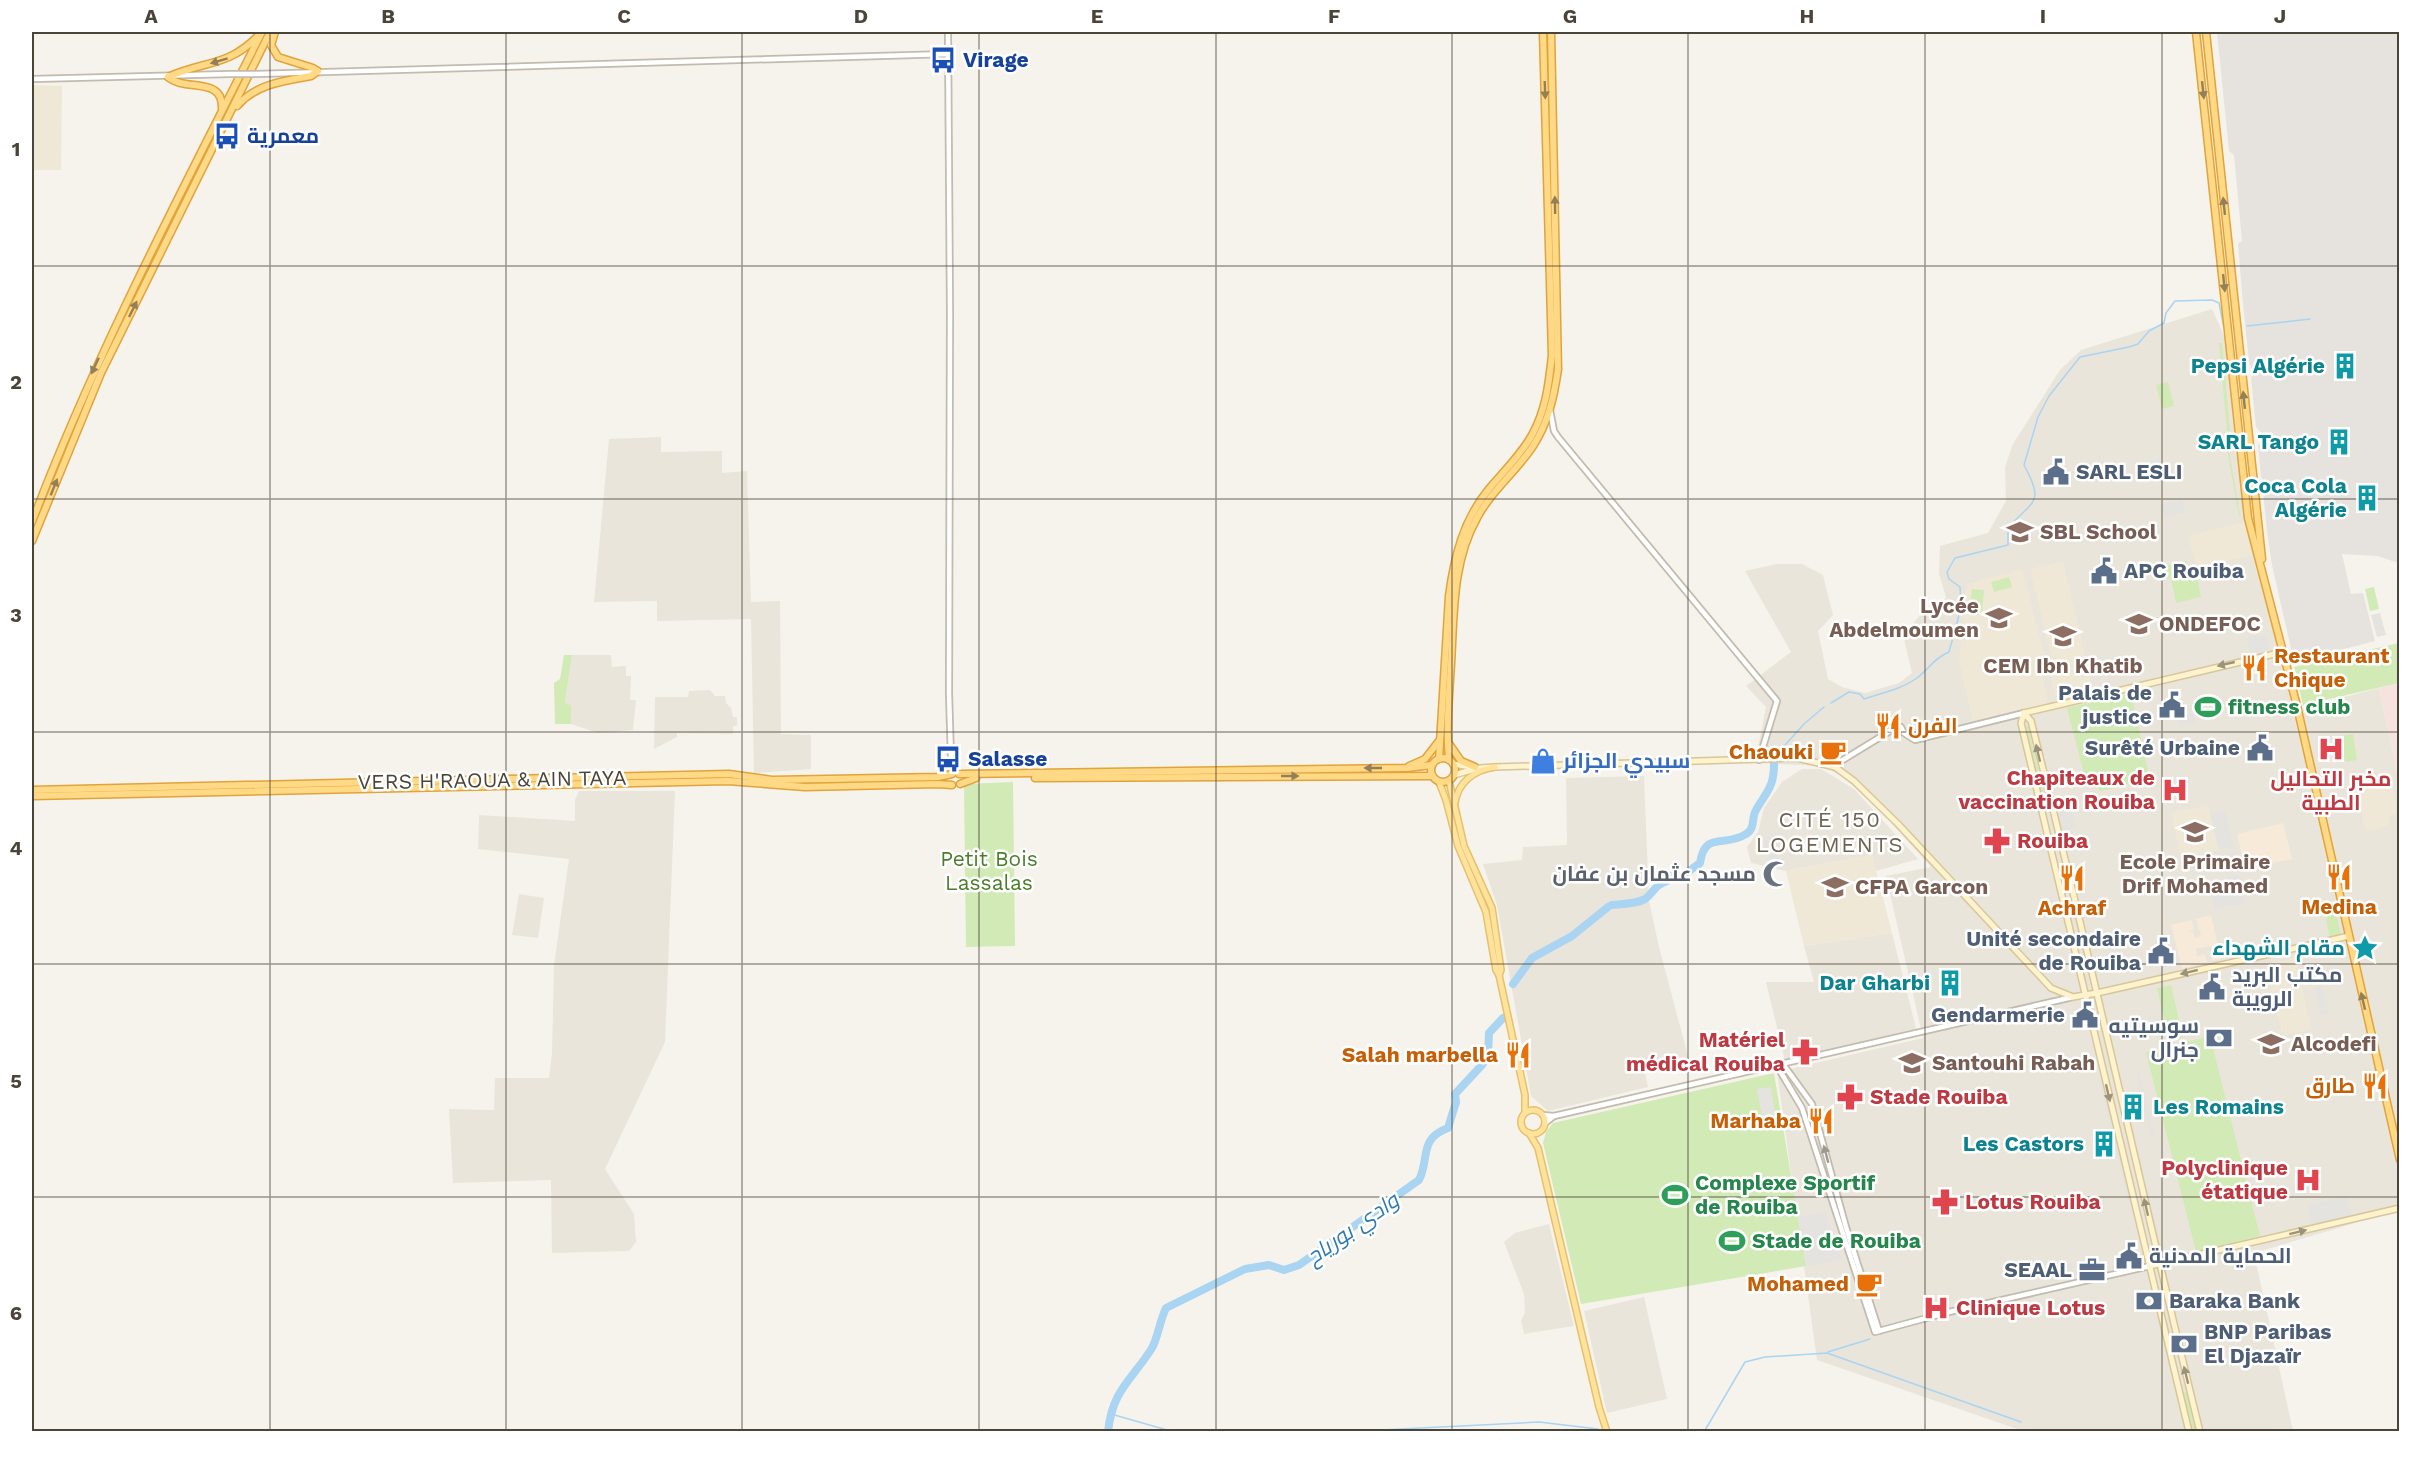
<svg xmlns="http://www.w3.org/2000/svg" width="2431" height="1463" font-family="'Work Sans',Cairo,sans-serif">
<rect width="100%" height="100%" fill="#f6f3ec"/>
<g fill="#eae5da">
<polygon points="2212,309 2226,340 2244,511 2296,710 2379,688 2399,782 2399,1210 2254,1253 2293,1431 2023,1431 1817,1360 1777,1072 1923,1038 1886,876 1931,867 1877,807 1842,776 1822,766 1755,763 1766,707 1746,686 1791,652 1745,571 1777,564 1802,564 1823,575 1833,615 1818,631 1828,679 1842,687 1865,693 1899,683 1912,673 1903,635 1922,613 1941,606 1946,597 1939,574 1940,546 1988,533 2006,501 2005,467 2013,444 2060,370 2081,350"/>
<polygon points="661,437 661,452 722,451 722,473 747,471 751,602 780,601 781,734 811,735 811,769 754,773 751,619 657,621 657,601 594,602 609,439"/>
<polygon points="572,655 611,655 612,667 626,666 626,676 631,676 630,700 636,700 633,730 598,733 571,724 571,705 565,704"/>
<polygon points="710,690 715,696 725,696 726,703 731,708 733,717 737,717 737,726 733,726 733,734 677,733 677,737 654,749 655,697 688,697 689,691"/>
<polygon points="1802,769 1821,769 1854,789 1918,859 1876,871 1872,855 1786,871 1751,863 1747,847 1758,832 1764,808 1782,782"/>
<polygon points="1644,776 1649,901 1659,947 1689,1060 1670,1066 1668,1060 1644,1069 1648,1087 1548,1111 1531,1096 1497,905 1483,864 1522,860 1523,847 1567,845 1566,778"/>
<polygon points="579,791 675,791 665,1042 605,1169 634,1214 636,1242 629,1251 552,1253 551,1180 453,1183 449,1109 494,1110 495,1078 549,1078 552,1053 554,965 569,859 478,849 479,815 575,821 575,800"/>
<polygon points="519,894 544,898 538,938 512,935"/>
<polygon points="1892,933 1917,1032 1785,1061 1766,982 1814,982 1804,946"/>
<polygon points="1549,1224 1574,1326 1524,1334 1521,1321 1525,1312 1524,1294 1504,1242 1515,1233"/>
<polygon points="1644,1297 1667,1399 1607,1413 1584,1311"/>
</g>
<g fill="#f7ead8">
<polygon points="2283,823 2292,859 2245,869 2237,834"/>
<polygon points="2211,915 2221,959 2212,961 2211,946 2196,949 2197,956 2205,954 2207,962 2182,969 2171,925 2192,920 2194,929 2187,932 2193,931 2195,938 2201,936 2196,919"/>
</g>
<polygon fill="#e6e2dd" points="2217,32 2399,32 2399,563 2377,556 2342,554 2351,594 2363,593 2375,641 2294,662 2272,565 2267,531 2262,482 2264,481 2261,477 2258,445 2262,442 2261,433 2256,427 2251,378 2253,373 2249,361 2243,304 2238,244 2242,241 2234,155 2229,151"/>
<g fill="#efe8d6">
<polygon points="32,85 62,86 61,170 32,170"/>
<polygon points="2244,522 2252,555 2197,568 2188,536"/>
<polygon points="2063,561 2093,691 2056,700 2049,672 2051,655 2030,569"/>
<polygon points="2022,569 2044,653 2041,672 2048,703 1973,722 1959,661 1967,584"/>
<polygon points="2387,781 2391,783 2397,813 2388,816 2390,825 2366,831 2356,788"/>
<polygon points="2208,805 2219,850 2181,858 2171,813"/>
<polygon points="1872,855 1892,933 1804,946 1786,871"/>
<polygon points="2296,958 2302,985 2272,992 2267,964"/>
<polygon points="2302,987 2311,1029 2282,1036 2273,993"/>
</g>
<g fill="#f6e3e0">
<polygon points="2399,683 2399,782 2379,688"/>
<polygon points="2332,740 2337,763 2330,764 2326,741"/>
</g>
<g fill="#d2eab5">
<polygon points="2219,343 2222,343 2230,431 2227,431"/>
<polygon points="2168,382 2174,406 2162,409 2156,385"/>
<polygon points="2224,432 2226,432 2240,516 2239,516"/>
<polygon points="2187,561 2191,573 2196,572 2201,597 2176,603 2171,578 2164,579 2162,566"/>
<polygon points="2009,577 2012,587 1994,592 1991,582"/>
<polygon points="2374,587 2379,609 2370,611 2365,589"/>
<polygon points="1972,589 1984,590 1982,615 1969,614"/>
<polygon points="2399,643 2399,683 2303,705 2294,667"/>
<polygon points="564,655 572,655 565,703 571,705 571,724 555,724 554,683 560,679"/>
<polygon points="2131,693 2150,780 2101,791 2086,782 2067,708"/>
<polygon points="2026,725 2028,727 2047,806 2046,808 2043,807 2025,728"/>
<polygon points="2353,734 2357,760 2345,762 2341,736"/>
<polygon points="1013,782 1015,946 966,947 964,784"/>
<polygon points="2336,913 2341,935 2330,938 2325,915"/>
<polygon points="2171,985 2183,1037 2169,1041 2157,988"/>
<polygon points="2210,1036 2260,1236 2196,1252 2146,1052"/>
<polygon points="1774,1073 1806,1266 1581,1304 1543,1143 1546,1132 1553,1123"/>
<polygon points="2185,1392 2187,1393 2196,1431 2192,1431 2183,1394"/>
</g>
<g fill="#e5e3e0">
<polygon points="2160,458 2165,476 2156,478 2151,461"/>
<polygon points="2182,499 2186,513 2165,518 2162,504"/>
<polygon points="2380,613 2386,635 2377,637 2371,615"/>
<polygon points="2266,634 2270,650 2251,655 2247,638"/>
<polygon points="2193,713 2195,723 2178,726 2176,717"/>
<polygon points="2071,807 2076,828 2059,832 2055,811"/>
<polygon points="2225,810 2234,846 2219,850 2210,813"/>
<polygon points="1782,832 1784,843 1775,846 1779,860 1769,862 1763,837"/>
<polygon points="2236,852 2240,871 2225,874 2221,855"/>
<polygon points="2240,875 2246,903 2215,909 2209,882"/>
<polygon points="2322,986 2329,1014 2321,1015 2315,988"/>
<polygon points="2139,1073 2154,1135 2151,1136 2136,1074"/>
<polygon points="2098,1075 2100,1075 2133,1210 2131,1211"/>
<polygon points="1771,1087 1775,1115 1762,1117 1757,1089"/>
<polygon points="2147,1187 2159,1237 2156,1238 2144,1188"/>
<polygon points="2347,1196 2352,1216 2312,1225 2307,1205"/>
<polygon points="1826,1212 1842,1260 1806,1266 1798,1217"/>
<polygon points="2070,1263 2074,1277 2051,1282 2049,1272 2052,1268"/>
</g>
<g fill="none" stroke-linecap="round" stroke-linejoin="round">
<g stroke="#a9d4f2" stroke-width="1.5">
<polyline points="2247,326 2310,319"/>
<path d="M1831 703 1849 692 1860 694 1864 699C1881 693 1902 689 1917 678 1929 669 1934 658 1949 652 1956 626 1962 614 1960 587L1949 579 1947 572 1955 558 2008 545V528C2032 500 2046 505 2024 465L2038 417 2049 396 2080 357 2129 347 2138 344 2149 331 2164 323 2166 313 2175 301 2212 300 2219 303 2224 328"/>
<polyline points="1777,754 1804,724 1824,707"/>
<polyline points="1828,1352 1870,1339"/>
<polyline points="1111,1414 1174,1432"/>
<polyline points="1341,1432 1539,1422 1598,1429"/>
<polyline points="1704,1432 1745,1362 1765,1357 1827,1353 2021,1422"/>
</g>
<g stroke="#a9d4f2" stroke-width="8">
<path d="M1612 905C1622 904 1637 904 1645 899 1654 893 1653 886 1667 881L1669 876 1681 877 1700 863C1705 830 1725 848 1746 834 1756 828 1751 818 1756 810 1767 791 1774 787 1774 764"/>
<polyline points="1513,984 1532,958 1572,936 1608,907"/>
<path d="M1108 1432C1112 1390 1132 1380 1152 1348 1158 1337 1160 1320 1166 1308L1245 1269 1269 1265 1284 1270 1299 1265 1419 1180C1430 1159 1418 1139 1448 1128L1456 1102 1455 1094 1482 1065 1488 1054 1489 1033 1503 1018"/>
</g>
<g stroke="#c2bbae" stroke-width="8">
<g id="tertiary">
<polyline points="948,32 950,313 949,693 951,759 954,773"/>
<polyline points="256,74 948,54"/>
<polyline points="32,79 230,74"/>
<polyline points="1550,410 1554,431 1558,437 1777,701 1759,760"/>
<polyline points="1835,767 1838,763 1895,728 1901,727 1904,733 1915,740 2024,713"/>
<polyline points="1783,1064 1812,1104 1846,1227 1879,1331"/>
<polyline points="1777,1066 1802,1108 1875,1332 1949,1312 2150,1266"/>
<polyline points="1543,1115 1554,1116 2073,997"/>
<polyline points="1545,1123 1554,1116"/>
</g>
</g>
<g stroke="#d6c79b" stroke-width="8">
<g id="secondary">
<path d="M2024 713 2031 721C2091 957 2142 1195 2200 1432"/>
<polyline points="2024,713 2021,723 2189,1432"/>
<polyline points="2024,713 2283,652"/>
<polyline points="1453,764 1471,767"/>
<polyline points="1454,775 1479,768 1495,767 1797,758 1835,767 1854,781 1898,824 2051,988 2073,997 2097,993 2349,936"/>
<polyline points="2150,1266 2400,1208"/>
</g>
</g>
<g stroke="#e6c16a" stroke-width="8">
<g id="primary">
<polyline points="1449,781 1464,846 1492,908 1501,970 1499,975"/>
<polyline points="1439,782 1446,800 1458,846 1486,912 1496,970 1499,975 1525,1095 1525,1112"/>
<path d="M1455 803C1458 782 1474 770 1495 767"/>
<circle cx="1533" cy="1122" r="12"/>
<polyline points="1529,1133 1538,1148 1599,1407 1607,1432"/>
</g>
</g>
<g stroke="#e0a43c" stroke-width="9">
<g id="trunk">
<polyline points="2196,32 2248,518 2297,706 2400,1160"/>
<polyline points="2206,32 2262,559"/>
<path d="M168 77C203 61 228 67 258 36"/>
<path d="M168 77C185 92 223 76 222 108"/>
<path d="M237 106C256 84 283 81 311 76L318 71 313 68 278 57 271 45 275 32"/>
<path d="M32 522C96 353 181 193 262 32"/>
<polyline points="32,541 101,373 270,32"/>
<polyline points="1450,745 1461,761 1475,767"/>
<circle cx="1443" cy="770" r="12"/>
<path d="M1439 759 1449 596C1454 558 1463 520 1489 489 1503 472 1521 455 1532 435 1546 410 1549 383 1552 355L1543 32"/>
<path d="M1449 760C1446 728 1449 696 1451 664 1454 615 1452 562 1477 518 1491 491 1516 472 1533 446 1548 423 1554 397 1558 369L1551 32"/>
<polyline points="1409,766 1425,759 1439,741"/>
<polyline points="959,774 1407,768 1432,765"/>
<polyline points="1035,778 1432,776"/>
<polyline points="960,784 976,778"/>
<polyline points="32,790 729,774 772,780 938,777 952,774"/>
<polyline points="32,796 728,781 805,787 938,784 952,785"/>
</g>
</g>
<use href="#tertiary" stroke="#fff" stroke-width="4.5"/>
<use href="#secondary" stroke="#fff3cd" stroke-width="5"/>
<use href="#primary" stroke="#ffe39c" stroke-width="5"/>
<use href="#trunk" stroke="#ffd985" stroke-width="6"/>
<g stroke="#c2bbae" stroke-width="8" stroke-linecap="butt">
<polyline id="tertiary-bridge" points="230,74 256,74"/>
</g>
<use href="#tertiary-bridge" stroke="#fff" stroke-width="4.5"/>
</g>
<defs><path id="oneway-solid" d="M-6-.8H1V-3.2L6.5 0L1 3.2V.8H-6Z" transform="scale(1.5)"/></defs>
<g fill="#938057">
<use href="#oneway-solid" transform="translate(219 61) rotate(163)"/>
<use href="#oneway-solid" transform="translate(1545 90) rotate(88)"/>
<use href="#oneway-solid" transform="translate(2203 90) rotate(84)"/>
<use href="#oneway-solid" transform="translate(1555 205) rotate(-91)"/>
<use href="#oneway-solid" transform="translate(2224 206) rotate(-96)"/>
<use href="#oneway-solid" transform="translate(2224 283) rotate(84)"/>
<use href="#oneway-solid" transform="translate(133 309) rotate(-64)"/>
<use href="#oneway-solid" transform="translate(95 366) rotate(115)"/>
<use href="#oneway-solid" transform="translate(2244 400) rotate(-96)"/>
<use href="#oneway-solid" transform="translate(54 487) rotate(-68)"/>
<use href="#oneway-solid" transform="translate(1373 768) rotate(180)"/>
<use href="#oneway-solid" transform="translate(1290 776)"/>
<use href="#oneway-solid" transform="translate(2363 1001) rotate(-103)"/>
</g>
<g fill="#9c937c">
<use href="#oneway-solid" transform="translate(2226 664) rotate(167)"/>
<use href="#oneway-solid" transform="translate(2038 753) rotate(-103)"/>
<use href="#oneway-solid" transform="translate(2189 972) rotate(167)"/>
<use href="#oneway-solid" transform="translate(2108 1093) rotate(77)"/>
<use href="#oneway-solid" transform="translate(2146 1207) rotate(-103)"/>
<use href="#oneway-solid" transform="translate(2298 1232) rotate(-14)"/>
<use href="#oneway-solid" transform="translate(2186 1375) rotate(-104)"/>
</g>
<use fill="#9c9892" href="#oneway-solid" transform="translate(1826 1154) rotate(-105)"/>
<path fill="none" stroke="#4b4439" stroke-width="1.5" stroke-opacity="0.55" d="M270 32V1432M506 32V1432M742 32V1432M979 32V1432M1216 32V1432M1452 32V1432M1688 32V1432M1925 32V1432M2162 32V1432M32 266H2400M32 499H2400M32 732H2400M32 964H2400M32 1197H2400"/>
<defs>
<g id="bus-bare" transform="scale(2.07)"><path d="M-5-6H5V4H4V6H2V4H-2V6H-4V4H-5ZM-3.5-4V0h7V-4ZM-3.5 1.2v1.5H-2V1.2ZM2 1.2v1.5H3.5V1.2Z" fill="#1a4fb4" stroke="#fff" stroke-width="2.5" paint-order="stroke"/></g>
<g id="building-bare" transform="scale(2.07)"><path d="M-4-6H4V6H1V3H-1V6H-4ZM-2.5-4.3h1.7v1.8h-1.7ZM.8-4.3h1.7v1.8H.8ZM-2.5-1h1.7V.8h-1.7ZM.8-1h1.7V.8H.8Z" fill="#0f9aa8" stroke="#fff" stroke-width="2.5" paint-order="stroke"/></g>
<g id="civic-bare" transform="scale(2.07)"><path d="M-.6-6.5H3V-4.5H.6V-3L4-1V1h2V6H-6V1h2V-1L-.6-3ZM-1.2 2.5V6h2.4V2.5Z" fill="#5c6f8a" stroke="#fff" stroke-width="2.5" paint-order="stroke"/></g>
<g id="school-bare" transform="scale(2.07)"><path d="M0-5L7-2L0 1L-7-2ZM-4 1L0 2.5L4 1V4Q0 6-4 4Z" fill="#8d6e63" stroke="#fff" stroke-width="2.5" paint-order="stroke"/></g>
<g id="university-bare" transform="scale(2.07)"><path d="M0-5L7-2L0 1L-7-2ZM-4 1L0 2.5L4 1V4Q0 6-4 4Z" fill="#8d6e63" stroke="#fff" stroke-width="2.5" paint-order="stroke"/></g>
<g id="restaurant-bare" transform="scale(2.07)"><path d="M-5-6h1v4h1v-4h1v4h1v-4h1v5L-1.5 .5V6h-2V.5L-5-1ZM5-6V6H3V1.5H1.5Q1.5-4 5-6Z" fill="#e8710a" stroke="#fff" stroke-width="2.5" paint-order="stroke"/></g>
<g id="stadium-bare" transform="scale(2.07)"><path d="M0-5a6.5 5 0 1 0 0 10a6.5 5 0 1 0 0-10ZM-3.5-1.8h7v3.6h-7Z" fill="#2e9e5b" stroke="#fff" stroke-width="2.5" paint-order="stroke"/></g>
<g id="hospital-bare" transform="scale(2.07)"><path d="M-5-5h3v3.5h4V-5h3V5h-3V1.5h-4V5h-3Z" fill="#e0444e" stroke="#fff" stroke-width="2.5" paint-order="stroke"/></g>
<g id="cafe-bare" transform="scale(2.07)"><path d="M-5.5-4.5H6V0H3Q3 3.5 0 3.5H-2.5Q-5.5 3.5-5.5 0ZM3-3.2v2h1.7v-2ZM-6 4.5H4V6H-6Z" fill="#e8710a" stroke="#fff" stroke-width="2.5" paint-order="stroke"/></g>
<g id="shop-bare" transform="scale(2.07)"><path d="M-5-2.5h2.3a2.7 3.5 0 0 1 5.4 0H5L5.5 6h-11ZM-1.5-2.5h3a1.5 2.3 0 0 0-3 0Z" fill="#3f7fe0" stroke="#fff" stroke-width="2.5" paint-order="stroke"/></g>
<g id="pharmacy-bare" transform="scale(2.07)"><path d="M-2-6h4v4h4v4h-4v4h-4v-4h-4v-4h4Z" fill="#e0444e" stroke="#fff" stroke-width="2.5" paint-order="stroke"/></g>
<g id="mosque-bare" transform="scale(2.07)"><path d="M3.5-4.9A6 6 0 1 0 3.5 4.9A5 5 0 1 1 3.5-4.9Z" fill="#6b7280" stroke="#fff" stroke-width="2.5" paint-order="stroke"/></g>
<g id="sight-bare" transform="scale(2.07)"><path d="M0-6L1.8-2.2L6-1.7L2.9 1.2L3.7 5.4L0 3.3L-3.7 5.4L-2.9 1.2L-6-1.7L-1.8-2.2Z" fill="#0f9aa8" stroke="#fff" stroke-width="2.5" paint-order="stroke"/></g>
<g id="bank-bare" transform="scale(2.07)"><path d="M-6-4H6V4H-6ZM0-2.3a2.3 2.3 0 1 0 0 4.6a2.3 2.3 0 1 0 0-4.6Z" fill="#5c6f8a" stroke="#fff" stroke-width="2.5" paint-order="stroke"/></g>
<g id="office-bare" transform="scale(2.07)"><path d="M-6-3h4V-5.5h4V-3h4V5H-6ZM-1-4.5V-3h2v-1.5ZM-6 0V1H6V0Z" fill="#5c6f8a" stroke="#fff" stroke-width="2.5" paint-order="stroke"/></g>
</defs>
<g fill-rule="evenodd">
<use href="#bus-bare" x="943" y="60"/>
<use href="#bus-bare" x="227" y="136"/>
<use href="#building-bare" x="2345" y="366"/>
<use href="#building-bare" x="2339" y="442"/>
<use href="#civic-bare" x="2056" y="472"/>
<use href="#building-bare" x="2367" y="498"/>
<use href="#school-bare" x="2020" y="532"/>
<use href="#civic-bare" x="2104" y="571"/>
<use href="#school-bare" x="1999" y="618"/>
<use href="#university-bare" x="2139" y="624"/>
<use href="#school-bare" x="2063" y="636"/>
<use href="#restaurant-bare" x="2254" y="668"/>
<use href="#civic-bare" x="2172" y="705"/>
<use href="#stadium-bare" x="2208" y="707"/>
<use href="#restaurant-bare" x="1888" y="726"/>
<use href="#civic-bare" x="2260" y="748"/>
<use href="#hospital-bare" x="2331" y="749"/>
<use href="#cafe-bare" x="1833" y="752"/>
<use href="#bus-bare" x="948" y="759"/>
<use href="#shop-bare" x="1543" y="761"/>
<use href="#hospital-bare" x="2175" y="790"/>
<use href="#school-bare" x="2195" y="832"/>
<use href="#pharmacy-bare" x="1997" y="841"/>
<use href="#mosque-bare" x="1776" y="874"/>
<use href="#restaurant-bare" x="2339" y="877"/>
<use href="#restaurant-bare" x="2072" y="878"/>
<use href="#university-bare" x="1835" y="887"/>
<use href="#sight-bare" x="2365" y="948"/>
<use href="#civic-bare" x="2161" y="951"/>
<use href="#building-bare" x="1950" y="983"/>
<use href="#civic-bare" x="2212" y="987"/>
<use href="#civic-bare" x="2085" y="1015"/>
<use href="#bank-bare" x="2219" y="1038"/>
<use href="#university-bare" x="2271" y="1044"/>
<use href="#pharmacy-bare" x="1805" y="1052"/>
<use href="#restaurant-bare" x="1518" y="1055"/>
<use href="#school-bare" x="1912" y="1063"/>
<use href="#restaurant-bare" x="2375" y="1086"/>
<use href="#pharmacy-bare" x="1850" y="1097"/>
<use href="#building-bare" x="2133" y="1107"/>
<use href="#restaurant-bare" x="1821" y="1121"/>
<use href="#building-bare" x="2104" y="1144"/>
<use href="#hospital-bare" x="2308" y="1180"/>
<use href="#stadium-bare" x="1675" y="1195"/>
<use href="#pharmacy-bare" x="1945" y="1202"/>
<use href="#stadium-bare" x="1732" y="1241"/>
<use href="#civic-bare" x="2129" y="1256"/>
<use href="#office-bare" x="2092" y="1270"/>
<use href="#cafe-bare" x="1869" y="1284"/>
<use href="#bank-bare" x="2149" y="1301"/>
<use href="#hospital-bare" x="1936" y="1308"/>
<use href="#bank-bare" x="2184" y="1344"/>
</g>
<g text-anchor="middle" stroke-width="5" stroke-linejoin="round" paint-order="stroke">
<g font-size="21" font-weight="bold" fill="#164399" stroke="#fff" text-anchor="start">
<text x="963" y="67">Virage</text>
<text x="247" y="143">معمرية</text>
<text x="968" y="766">Salasse</text>
</g>
<g font-size="21" font-weight="bold" fill="#0d838f" stroke="#fff" text-anchor="end">
<text x="2325" y="373">Pepsi Algérie</text>
<text x="2319" y="449">SARL Tango</text>
<text x="2347" y="493">Coca Cola<tspan x="2347" dy="24">Algérie</tspan></text>
<text x="2345" y="955">مقام الشهداء</text>
<text x="1930" y="990">Dar Gharbi</text>
<text x="2153" y="1114" text-anchor="start">Les Romains</text>
<text x="2084" y="1151">Les Castors</text>
</g>
<g font-size="21" font-weight="bold" fill="#4e5e75" stroke="#fff" text-anchor="start">
<text x="2076" y="479">SARL ESLI</text>
<text x="2124" y="578">APC Rouiba</text>
<text x="2152" y="700" text-anchor="end">Palais de<tspan x="2152" dy="24">justice</tspan></text>
<text x="2240" y="755" text-anchor="end">Surêté Urbaine</text>
<text x="2141" y="946" text-anchor="end">Unité secondaire<tspan x="2141" dy="24">de Rouiba</tspan></text>
<text x="2232" y="982">مكتب البريد<tspan x="2232" dy="24">الرويبة</tspan></text>
<text x="2065" y="1022" text-anchor="end">Gendarmerie</text>
<text x="2199" y="1033" text-anchor="end">سوسيتيه<tspan x="2199" dy="24">جنرال</tspan></text>
<text x="2149" y="1263">الحماية المدنية</text>
<text x="2072" y="1277" text-anchor="end">SEAAL</text>
<text x="2169" y="1308">Baraka Bank</text>
<text x="2204" y="1339">BNP Paribas<tspan x="2204" dy="24">El Djazaïr</tspan></text>
</g>
<g font-size="21" font-weight="bold" fill="#785e54" stroke="#fff" text-anchor="start">
<text x="2040" y="539">SBL School</text>
<text x="1979" y="613" text-anchor="end">Lycée<tspan x="1979" dy="24">Abdelmoumen</tspan></text>
<text x="2159" y="631">ONDEFOC</text>
<text x="2063" y="673" text-anchor="middle">CEM Ibn Khatib</text>
<text x="2195" y="869" text-anchor="middle">Ecole Primaire<tspan x="2195" dy="24">Drif Mohamed</tspan></text>
<text x="1855" y="894">CFPA Garcon</text>
<text x="2291" y="1051">Alcodefi</text>
<text x="1932" y="1070">Santouhi Rabah</text>
</g>
<g font-size="21" font-weight="bold" fill="#c56008" stroke="#fff" text-anchor="end">
<text x="2274" y="663" text-anchor="start">Restaurant<tspan x="2274" dy="24">Chique</tspan></text>
<text x="1908" y="733" text-anchor="start">الفرن</text>
<text x="1813" y="759">Chaouki</text>
<text x="2339" y="914" text-anchor="middle">Medina</text>
<text x="2072" y="915" text-anchor="middle">Achraf</text>
<text x="1498" y="1062">Salah marbella</text>
<text x="2355" y="1093">طارق</text>
<text x="1801" y="1128">Marhaba</text>
<text x="1849" y="1291">Mohamed</text>
</g>
<g font-size="21" font-weight="bold" fill="#27864d" stroke="#fff" text-anchor="start">
<text x="2228" y="714">fitness club</text>
<text x="1695" y="1190">Complexe Sportif<tspan x="1695" dy="24">de Rouiba</tspan></text>
<text x="1752" y="1248">Stade de Rouiba</text>
</g>
<g font-size="21" font-weight="bold" fill="#366cbe" stroke="#fff" text-anchor="start">
<text x="1563" y="768">سبيدي الجزائر</text>
</g>
<g font-size="21" font-weight="bold" fill="#be3a42" stroke="#fff" text-anchor="start">
<text x="2155" y="785" text-anchor="end">Chapiteaux de<tspan x="2155" dy="24">vaccination Rouiba</tspan></text>
<text x="2331" y="786" text-anchor="middle">مخبر التحاليل<tspan x="2331" dy="24">الطبية</tspan></text>
<text x="2017" y="848">Rouiba</text>
<text x="1785" y="1047" text-anchor="end">Matériel<tspan x="1785" dy="24">médical Rouiba</tspan></text>
<text x="1870" y="1104">Stade Rouiba</text>
<text x="2288" y="1175" text-anchor="end">Polyclinique<tspan x="2288" dy="24">étatique</tspan></text>
<text x="1965" y="1209">Lotus Rouiba</text>
<text x="1956" y="1315">Clinique Lotus</text>
</g>
<g font-size="21" fill="#4b4439" stroke="#fff">
<text transform="translate(492 780) rotate(-1)" y="7">VERS H'RAOUA &amp; AIN TAYA</text>
</g>
<g font-size="21" fill="#4a7f2a" stroke="#fff">
<text x="989" y="866">Petit Bois<tspan x="989" dy="24">Lassalas</tspan></text>
</g>
<g font-size="21" font-weight="bold" fill="#5b616d" stroke="#fff" text-anchor="end">
<text x="1756" y="881">مسجد عثمان بن عفان</text>
</g>
<g font-size="22" letter-spacing="1.5" fill="#6e6250" stroke="#fff">
<text x="1830" y="827">CITÉ 150<tspan x="1830" dy="25">LOGEMENTS</tspan></text>
</g>
<g font-size="22" font-style="italic" fill="#2e7ab2" stroke="#fff">
<text transform="translate(1352 1228) rotate(-35)" y="8">وادي بورياح</text>
</g>
</g>
<rect width="2431" height="1463" fill="none" stroke="#ffffff" stroke-width="66"/>
<rect x="33" y="33" width="2365" height="1397" fill="none" stroke="#4b4439" stroke-width="2"/>
<g font-size="20" text-anchor="middle" font-weight="bold" fill="#4b4439">
<text x="151" y="23">A</text>
<text x="388" y="23">B</text>
<text x="624" y="23">C</text>
<text x="861" y="23">D</text>
<text x="1097" y="23">E</text>
<text x="1334" y="23">F</text>
<text x="1570" y="23">G</text>
<text x="1807" y="23">H</text>
<text x="2043" y="23">I</text>
<text x="2280" y="23">J</text>
<text x="16" y="156">1</text>
<text x="16" y="389">2</text>
<text x="16" y="622">3</text>
<text x="16" y="855">4</text>
<text x="16" y="1088">5</text>
<text x="16" y="1320">6</text>
</g>
</svg>
